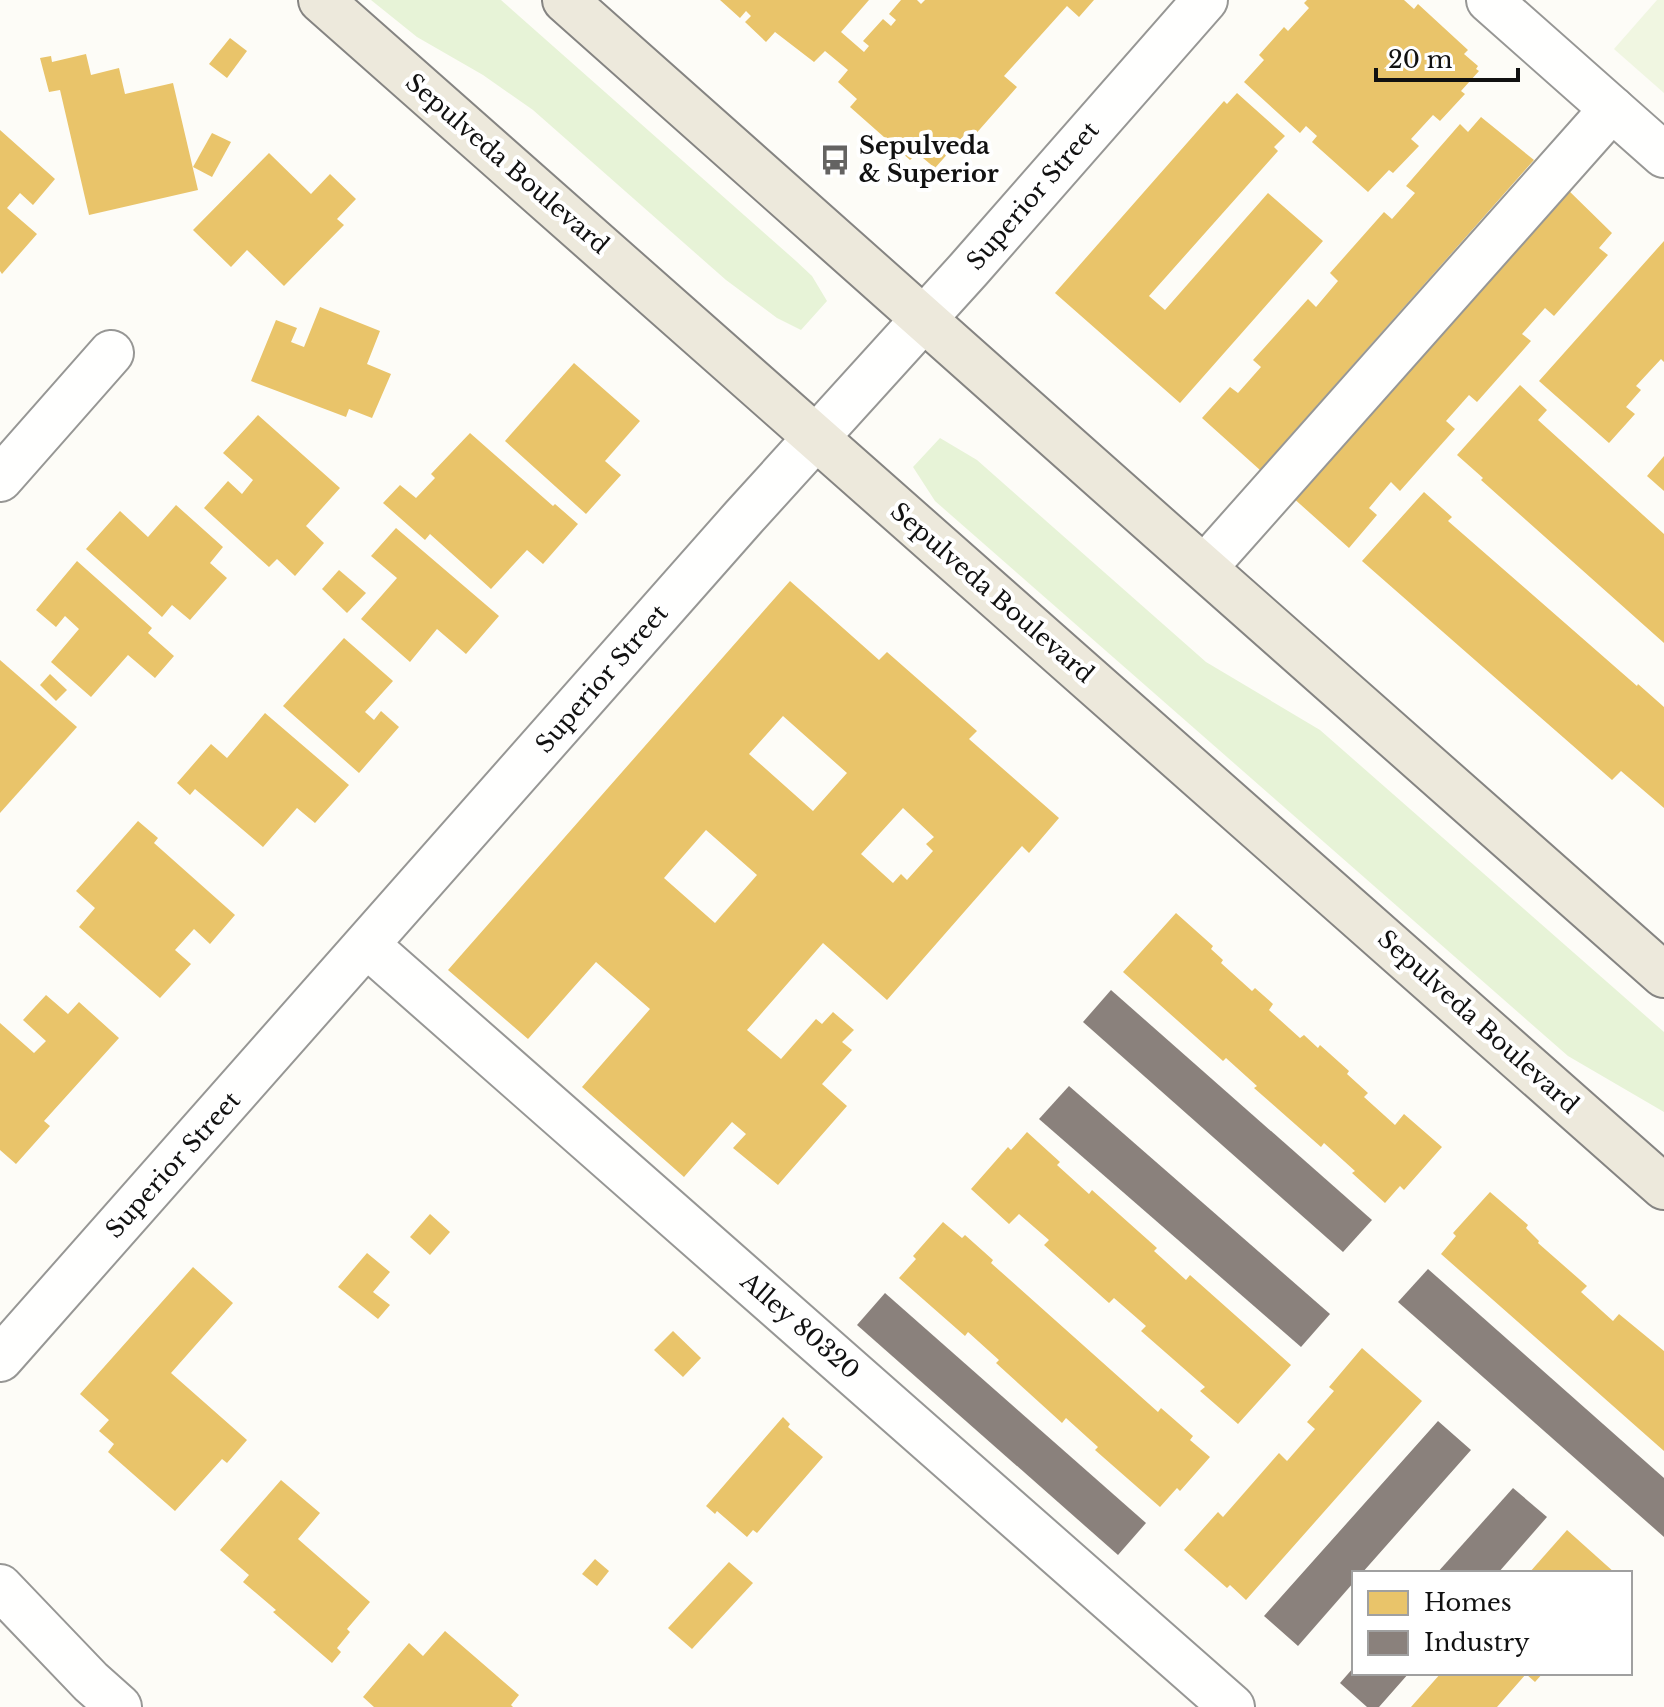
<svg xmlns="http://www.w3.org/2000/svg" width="1664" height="1707" font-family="'Libre Baskerville',serif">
<rect width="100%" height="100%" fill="#fdfcf7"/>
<g fill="#e7f3d7">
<polygon points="371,0 501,0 796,261 812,276 827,301 801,330 777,318 726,280 533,110 483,75 417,37"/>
<polygon points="940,438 977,460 1206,662 1320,730 1664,1032 1664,1112 1568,1056 935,501 913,467"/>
</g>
<polygon fill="#f0f6e1" points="1657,0 1664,0 1664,93 1614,49"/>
<g fill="#e9c46a" fill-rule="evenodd">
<polygon points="720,0 869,0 841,32 864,52 869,46 863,41 883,19 891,26 896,20 889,14 901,0 917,0 921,4 925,0 1094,0 1079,17 1067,6 1004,76 1017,87 973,137 967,132 935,168 917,153 910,160 850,107 857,99 838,82 848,70 825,51 814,62 775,32 766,42 745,22 751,16 746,11 740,18"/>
<polygon points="1307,0 1404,0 1414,9 1418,4 1468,50 1464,54 1478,66 1476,69 1479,71 1461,91 1465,94 1440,121 1433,115 1411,139 1419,146 1393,173 1389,170 1368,192 1312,142 1317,136 1306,126 1300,133 1244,82 1264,60 1259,55 1284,27 1288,31 1309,8 1304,3"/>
<polygon points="230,38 247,51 227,78 209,64"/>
<polygon points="86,54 91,75 119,68 125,94 173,83 198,190 89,215 60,90 49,92 40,58 51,56 52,62"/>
<polygon points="1237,93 1285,136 1274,147 1278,151 1149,296 1165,310 1268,193 1323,241 1180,403 1055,293 1224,101 1227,104"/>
<polygon points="1481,117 1534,160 1260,470 1202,418 1230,387 1238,393 1261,367 1253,360 1308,299 1316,307 1338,281 1330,273 1384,212 1392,219 1415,193 1406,186 1460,124 1468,132"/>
<polygon points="0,130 55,179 33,205 20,193 7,208 37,234 2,274 0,271"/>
<polygon points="212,133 231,142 212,177 193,167"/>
<polygon points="269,153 311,194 330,174 356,199 337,219 344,225 284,286 247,250 231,267 193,230"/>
<polygon points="1564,186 1612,233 1599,248 1608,255 1554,316 1545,308 1522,334 1531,341 1477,402 1469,395 1446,421 1455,429 1400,491 1391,482 1369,508 1377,515 1349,548 1291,496"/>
<polygon points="1664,241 1664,362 1661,359 1636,386 1641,390 1626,407 1635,414 1609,443 1539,381"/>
<polygon points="320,307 380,331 367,364 391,374 372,418 349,409 346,417 251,381 276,320 297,328 291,342 304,347"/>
<polygon points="574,363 640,421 605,461 621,475 586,514 505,441"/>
<polygon points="1520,385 1547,410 1538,420 1664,534 1664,643 1481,480 1483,478 1457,455"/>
<polygon points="258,415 340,488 306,526 324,543 295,576 277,559 269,567 204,508 228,481 242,494 253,480 223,453"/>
<polygon points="470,433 553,506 555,504 578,524 543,564 527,550 491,589 430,534 425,540 383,503 400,485 416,498 435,478 431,474"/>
<polygon points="1664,456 1664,491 1647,476"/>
<polygon points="1424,492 1452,517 1448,521 1637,686 1638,684 1664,707 1664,808 1621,771 1612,780 1362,561"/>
<polygon points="176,505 223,547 210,563 227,578 190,620 172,605 162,617 86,549 120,511 148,537"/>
<polygon points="396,528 499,616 466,654 437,629 410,662 361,619 397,578 371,556"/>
<polygon points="77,561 152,628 148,633 174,656 155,678 128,655 91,697 51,662 79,629 65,616 56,627 36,610"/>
<polygon points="339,570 366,593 347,613 322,589"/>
<path d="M790 581 879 660 887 652 977 731 969 739 1059 818 1029 853 1022 846 887 1000 823 943 747 1030 781 1059 816 1019 822 1024 833 1012 854 1030 842 1042 852 1050 822 1084 847 1106 778 1185 733 1148 746 1134 732 1122 684 1177 582 1087 650 1009 596 962 528 1039 448 970ZM783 716 847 773 813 811 749 754ZM903 808 934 837 926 844 933 851 907 880 901 874 893 883 861 854ZM706 830 757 875 715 923 664 878Z"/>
<polygon points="344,638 393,681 365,712 374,720 381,711 399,727 359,773 283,706"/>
<polygon points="0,660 77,727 0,813"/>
<polygon points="50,674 67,690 56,701 40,685"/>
<polygon points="265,713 349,785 315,823 297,808 263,847 195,789 190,795 177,783 211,744 227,758"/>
<polygon points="138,821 158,838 154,843 235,915 210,944 194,929 175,950 191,964 160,998 79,927 95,908 76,891"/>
<polygon points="1176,913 1213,946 1211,949 1223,960 1221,963 1252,991 1255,988 1273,1004 1269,1010 1300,1038 1304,1035 1318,1048 1320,1045 1349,1071 1347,1074 1368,1093 1364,1097 1395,1125 1404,1114 1442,1147 1404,1190 1400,1186 1385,1203 1352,1173 1355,1171 1324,1143 1321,1147 1254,1088 1257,1086 1226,1058 1223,1061 1123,972"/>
<polygon points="46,995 68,1014 79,1002 119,1038 44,1121 50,1126 16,1164 0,1150 0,1023 34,1053 46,1041 23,1020"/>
<polygon points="1027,1132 1060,1162 1057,1165 1089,1194 1092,1190 1157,1248 1154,1251 1186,1280 1190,1275 1291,1365 1238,1424 1200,1391 1205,1387 1141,1331 1146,1326 1114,1298 1109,1303 1044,1245 1049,1240 1019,1214 1009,1224 971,1189 1008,1147 1011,1150"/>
<polygon points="1490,1192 1528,1225 1526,1228 1539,1241 1538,1243 1587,1286 1581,1292 1613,1321 1619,1314 1664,1351 1664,1451 1441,1254 1456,1236 1453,1233"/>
<polygon points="430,1214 450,1232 430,1255 410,1237"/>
<polygon points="943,1222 962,1238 965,1235 993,1260 991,1263 1158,1412 1161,1408 1193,1436 1190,1440 1210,1457 1180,1491 1177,1488 1160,1507 1095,1450 1098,1447 1066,1418 1062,1423 996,1363 999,1360 968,1332 965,1336 899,1278 916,1259 913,1256"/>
<polygon points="367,1253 390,1272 373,1292 390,1305 378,1319 338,1287"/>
<polygon points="193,1267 233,1303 171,1373 247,1440 227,1463 222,1459 175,1511 108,1452 114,1444 99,1431 109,1420 80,1394"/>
<polygon points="673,1331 701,1358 683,1377 654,1350"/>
<polygon points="1362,1348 1422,1401 1246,1600 1230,1585 1227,1588 1184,1550 1218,1512 1223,1517 1279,1453 1287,1461 1315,1429 1307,1422 1334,1391 1329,1387"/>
<polygon points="783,1417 790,1424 788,1427 823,1457 757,1533 753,1530 747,1537 717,1511 715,1514 706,1506"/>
<polygon points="281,1480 320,1513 298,1539 370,1602 347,1629 350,1632 337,1648 341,1652 332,1663 273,1612 276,1610 243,1582 249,1575 220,1550"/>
<polygon points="1567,1530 1615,1573 1529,1573"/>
<polygon points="595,1559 609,1571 597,1586 582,1574"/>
<polygon points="729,1562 753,1583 692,1649 668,1628"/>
<polygon points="445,1631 519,1695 511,1705 513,1707 374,1707 363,1697 409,1643 423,1656"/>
<polygon points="1441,1673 1543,1673 1535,1682 1526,1674 1497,1707 1411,1707"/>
</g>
<g fill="#8a817c">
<polygon points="1111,990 1372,1220 1343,1252 1083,1022"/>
<polygon points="1069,1086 1330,1314 1301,1347 1039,1119"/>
<polygon points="1428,1269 1664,1478 1664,1537 1398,1302"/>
<polygon points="885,1293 1146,1523 1118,1555 857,1325"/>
<polygon points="1438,1421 1471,1450 1362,1573 1354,1573 1354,1582 1298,1646 1264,1616"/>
<polygon points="1513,1488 1547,1517 1498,1573 1437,1573"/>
<polygon points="1354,1667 1354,1673 1409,1673 1379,1707 1367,1707 1340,1683"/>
</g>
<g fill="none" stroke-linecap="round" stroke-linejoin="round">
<g stroke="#979795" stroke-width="48">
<g id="minor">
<polyline points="1489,0 1664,155"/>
<polyline points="0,479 111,353"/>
<polyline points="1205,567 1612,109"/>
<polyline points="368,946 1232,1707"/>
<polyline points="0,1359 743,518 969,269 1205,0"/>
<polyline points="0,1587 91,1682 119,1707"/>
</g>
</g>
<g stroke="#858482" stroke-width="48">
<g id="major">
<polyline points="321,0 1664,1187"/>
<path d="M565 0C929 327 1298 650 1664 975"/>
</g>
</g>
<use href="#minor" stroke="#fffffe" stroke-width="44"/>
<use href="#major" stroke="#ede9dc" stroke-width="44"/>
</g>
<defs>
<g id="bus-bare" transform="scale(2.4)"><path d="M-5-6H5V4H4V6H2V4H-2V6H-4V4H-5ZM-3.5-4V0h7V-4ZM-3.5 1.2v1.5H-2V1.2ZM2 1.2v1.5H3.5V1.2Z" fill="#646362" stroke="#fff" stroke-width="2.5" paint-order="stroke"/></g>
</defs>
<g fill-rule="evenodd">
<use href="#bus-bare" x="835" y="160"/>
</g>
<g text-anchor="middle" stroke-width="8" stroke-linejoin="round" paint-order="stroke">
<g font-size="24" font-weight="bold" fill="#111" stroke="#fff" text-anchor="start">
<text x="859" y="154">Sepulveda<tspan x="859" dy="28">&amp; Superior</tspan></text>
</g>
<g font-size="24" fill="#111" stroke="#fff">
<text transform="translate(507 164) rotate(41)" y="8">Sepulveda Boulevard</text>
<text transform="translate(1033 196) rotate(-49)" y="8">Superior Street</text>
<text transform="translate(992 593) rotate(41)" y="8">Sepulveda Boulevard</text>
<text transform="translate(602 679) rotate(-49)" y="8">Superior Street</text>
<text transform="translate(1478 1022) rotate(42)" y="8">Sepulveda Boulevard</text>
<text transform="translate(173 1165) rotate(-48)" y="8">Superior Street</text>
<text transform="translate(800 1326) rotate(41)" y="8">Alley 80320</text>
</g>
</g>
<rect x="1352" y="1571" width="280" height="104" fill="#ffffff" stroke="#a0a0a0" stroke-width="2"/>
<rect x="1368" y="1591" width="40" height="24" fill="#e9c46a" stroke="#a0a0a0" stroke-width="2"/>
<text x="1424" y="1611" font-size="24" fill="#111111">Homes</text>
<rect x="1368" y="1631" width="40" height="24" fill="#8a817c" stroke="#a0a0a0" stroke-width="2"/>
<text x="1424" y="1651" font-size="24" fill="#111111">Industry</text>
<path d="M1376 68v12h142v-12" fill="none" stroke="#111111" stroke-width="4"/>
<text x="1388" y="68" font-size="24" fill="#111111" stroke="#ffffff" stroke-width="6" paint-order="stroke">20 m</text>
</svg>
